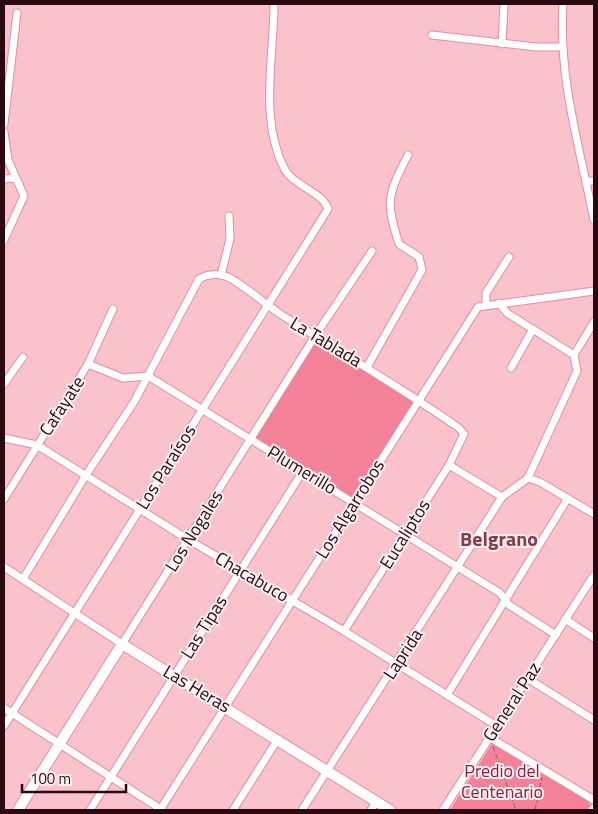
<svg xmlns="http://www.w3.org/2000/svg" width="598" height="814" font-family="'Titillium Web',sans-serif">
<rect width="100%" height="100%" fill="#fac2ca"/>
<g fill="#f38299">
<polygon points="315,336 420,401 354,501 251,440"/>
<polygon points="493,742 588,800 591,807 587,810 450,810"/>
</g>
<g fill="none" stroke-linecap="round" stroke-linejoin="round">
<g stroke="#e58d9e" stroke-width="9">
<g id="street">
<path d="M563 4C558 77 580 149 594 220"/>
<polyline points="432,35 536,47 563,47"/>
<polyline points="502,44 504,4"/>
<polyline points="4,124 17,13"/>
<polyline points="4,132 8,160 24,196 4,240"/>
<polyline points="4,179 15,178"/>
<polyline points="586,181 594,181"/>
<polyline points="221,275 230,239 229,216"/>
<polyline points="499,303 507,313 574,355"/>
<polyline points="486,305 486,293 509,257"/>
<polyline points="88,364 123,378 148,376 500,593 509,605 556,635"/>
<path d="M367 367 422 270 419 257 399 244C385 201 388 194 408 155"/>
<polyline points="511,368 533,329"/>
<polyline points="4,384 23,357"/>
<polyline points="4,438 37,445 189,540 344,631 497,726"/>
<polyline points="449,465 502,497"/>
<polyline points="528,478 540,482 594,514"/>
<polyline points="4,499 88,364 113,309"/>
<polyline points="4,567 122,644 315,336 372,251"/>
<path d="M23 579 86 475 134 402 199 279C207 274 219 273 228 277 246 286 269 308 288 319 345 355 403 389 459 428L464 434 449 465 344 631"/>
<polyline points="565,619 594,638"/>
<polyline points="527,678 594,720"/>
<polyline points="447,695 568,498"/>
<polyline points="4,708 162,810"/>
<path d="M4 726 328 209C323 192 293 186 284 168 259 118 274 57 274 4"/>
<polyline points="489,737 594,800"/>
<polyline points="90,810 303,471"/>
<polyline points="160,810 478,307 594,291"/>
<polyline points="233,810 278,739"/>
<polyline points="302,810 502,497 528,478 577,371 574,355 594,322"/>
<polyline points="371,810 376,802"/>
<polyline points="443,810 594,575"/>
<polyline points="592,810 594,808"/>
</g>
</g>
<g stroke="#e58d9e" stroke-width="12">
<polyline id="secondary" points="18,810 122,644 390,810"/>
</g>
<g stroke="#8d6169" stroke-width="1" stroke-dasharray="5 2.5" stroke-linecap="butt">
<polyline points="493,747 516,810"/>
<polyline points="535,810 542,777"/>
</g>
<use href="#street" stroke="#fff" stroke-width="7"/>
<use href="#secondary" stroke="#fff" stroke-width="10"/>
</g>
<g text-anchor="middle" stroke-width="4" stroke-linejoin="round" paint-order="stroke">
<g font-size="18" fill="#2a0911" stroke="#fbf1f2">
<text transform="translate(326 342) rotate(31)" y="6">La Tablada</text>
<text transform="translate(62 406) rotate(-57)" y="6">Cafayate</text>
<text transform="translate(166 467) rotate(-58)" y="6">Los Paraísos</text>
<text transform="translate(302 470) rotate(31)" y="6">Plumerillo</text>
<text transform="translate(350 509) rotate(-58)" y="6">Los Algarrobos</text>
<text transform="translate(194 531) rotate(-58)" y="6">Los Nogales</text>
<text transform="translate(405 534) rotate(-58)" y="6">Eucaliptos</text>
<text transform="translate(252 577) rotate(30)" y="6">Chacabuco</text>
<text transform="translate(204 627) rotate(-58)" y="6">Las Tipas</text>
<text transform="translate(403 654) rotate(-57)" y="6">Laprida</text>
<text transform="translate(197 689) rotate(31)" y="6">Las Heras</text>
<text transform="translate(512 702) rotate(-57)" y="6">General Paz</text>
</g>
<g font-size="18" fill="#911c41" stroke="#fbf1f2">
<text x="502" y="777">Predio del<tspan x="502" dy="21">Centenario</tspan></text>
</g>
<g font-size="20" font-weight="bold" fill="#883a4c" stroke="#fbf1f2">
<text x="499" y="546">Belgrano</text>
</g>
</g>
<rect width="598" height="814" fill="none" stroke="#2a0911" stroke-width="10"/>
<path d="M22 784v8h104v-8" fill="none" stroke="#2a0911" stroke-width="2.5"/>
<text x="30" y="784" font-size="15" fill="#2a0911" stroke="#fbf1f2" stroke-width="4" paint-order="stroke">100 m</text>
</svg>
